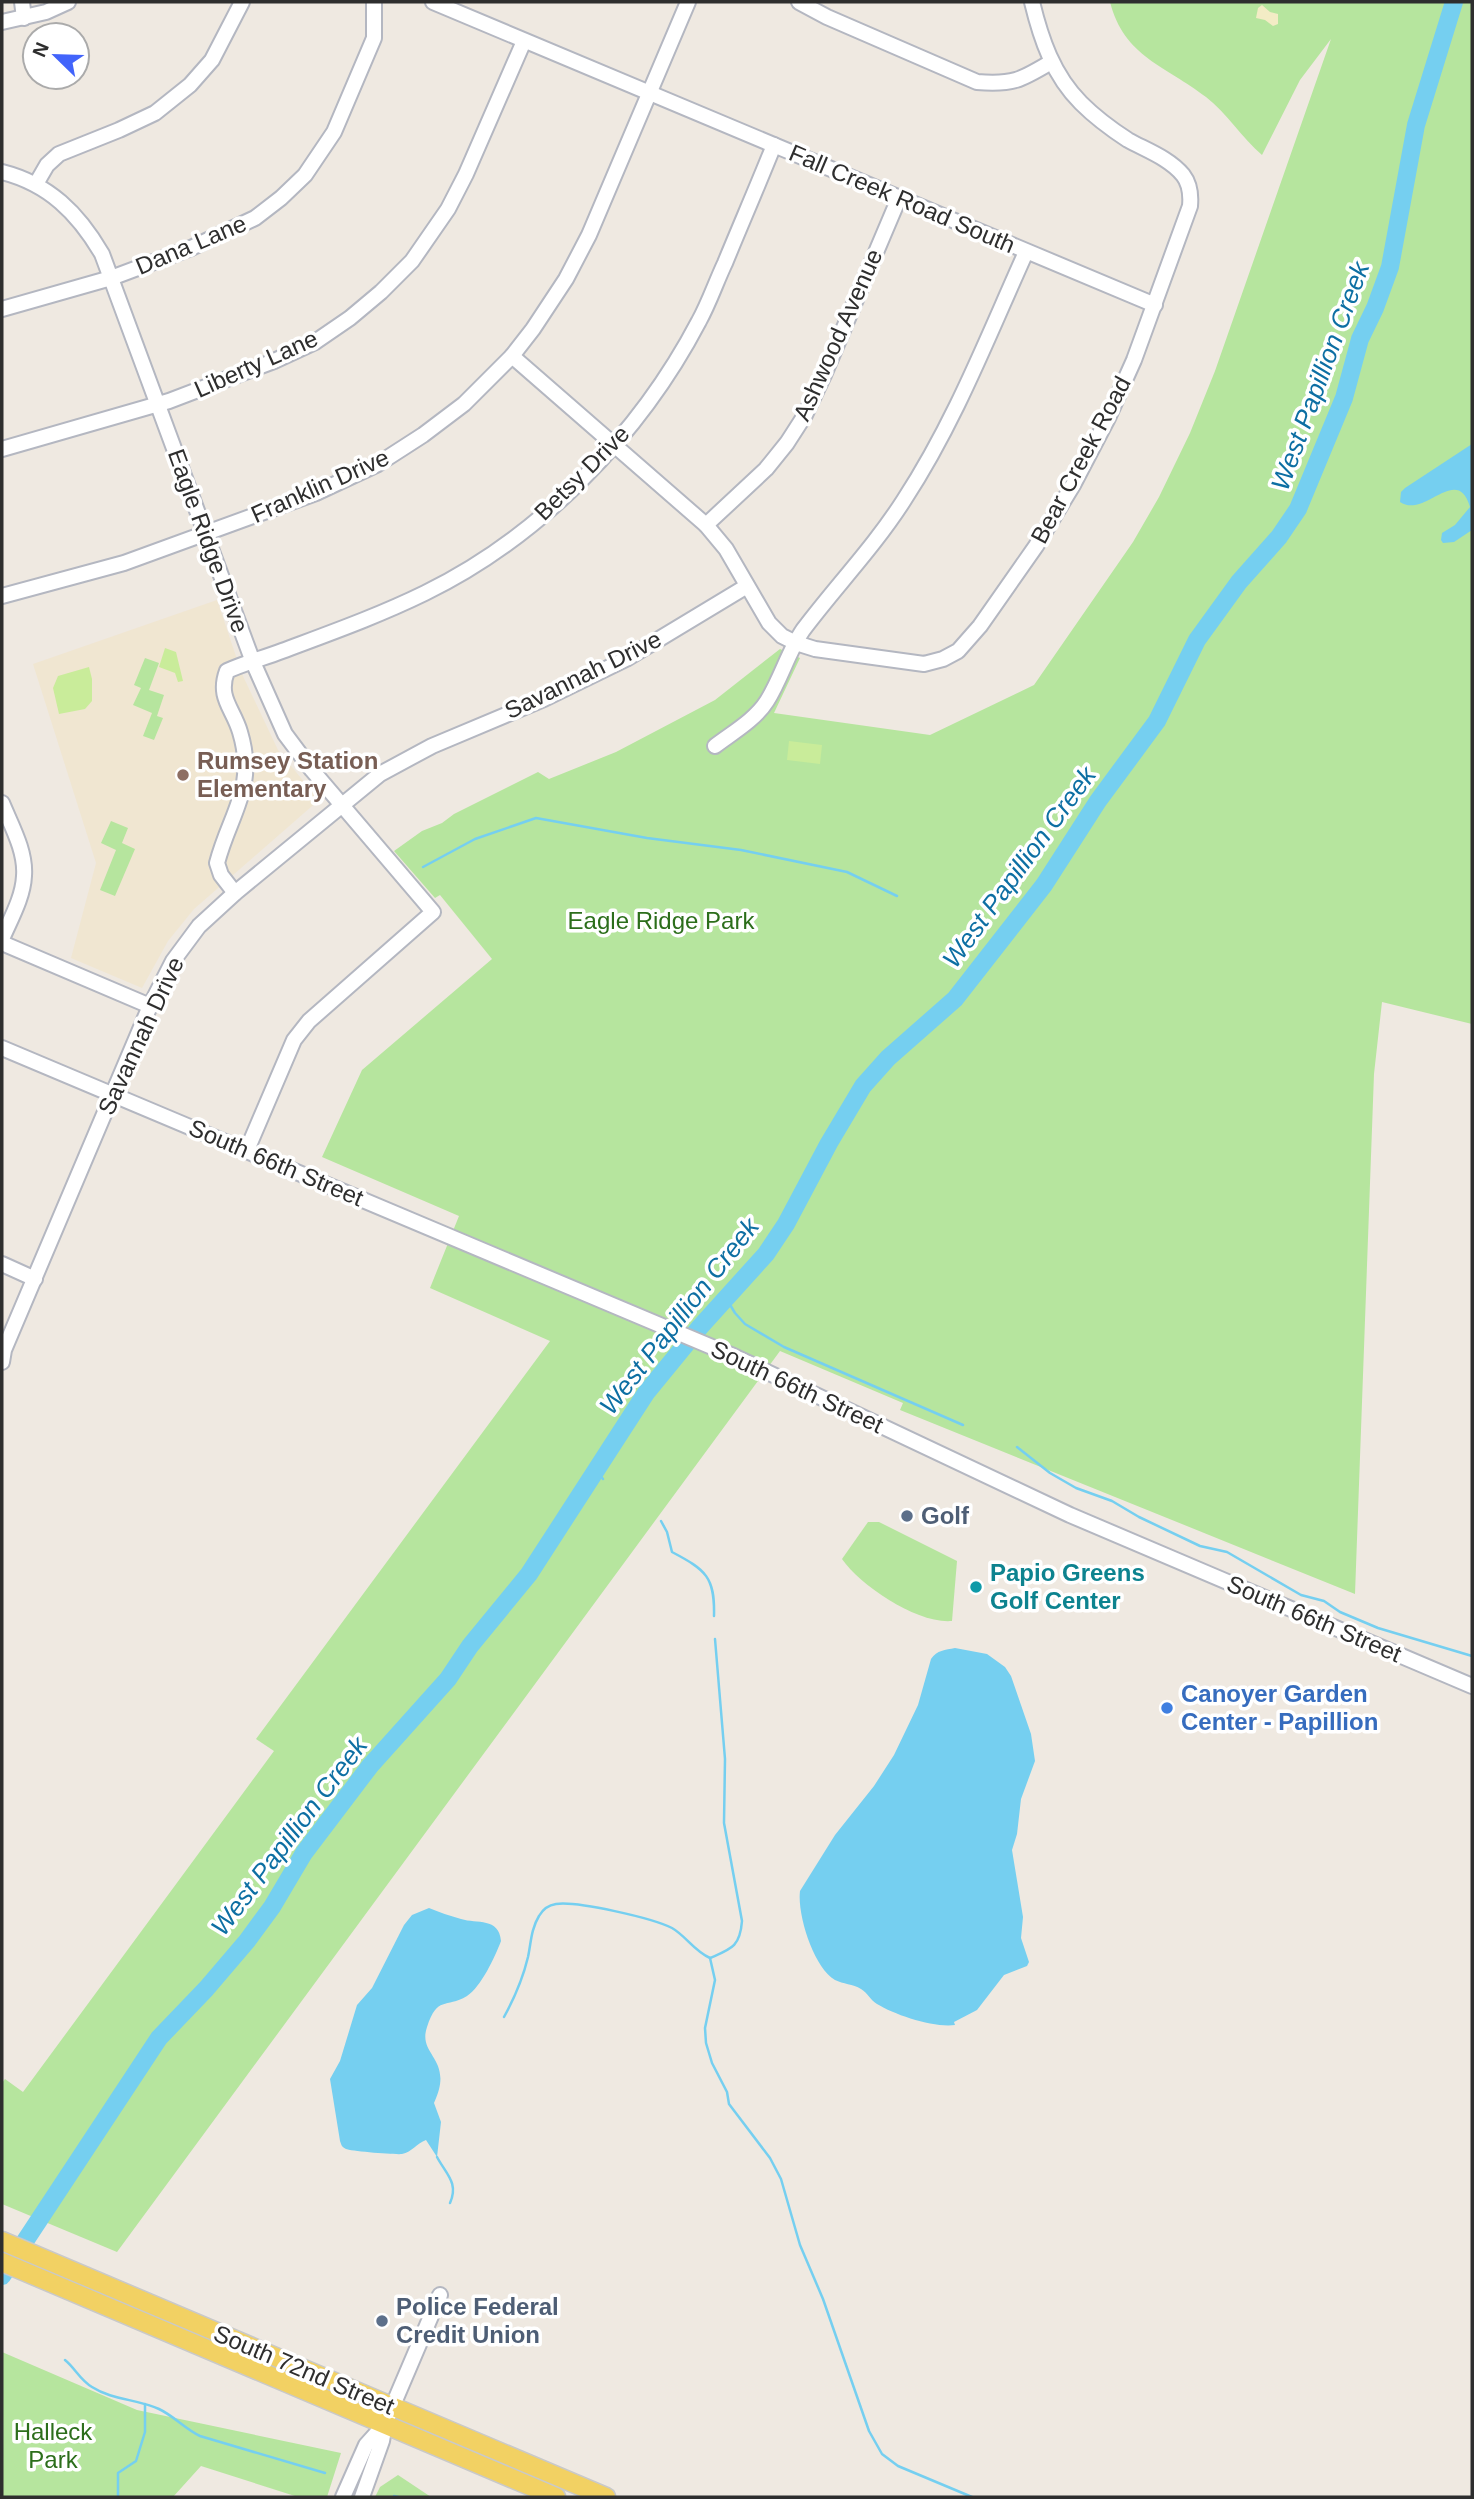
<svg xmlns="http://www.w3.org/2000/svg" width="1474" height="2499" font-family="Helvetica,sans-serif">
<rect width="100%" height="100%" fill="#efe9e1"/>
<polygon fill="#f0e6d1" points="217,600 242,674 278,750 319,800 194,909 168,941 142,988 71,958 96,863 33,664"/>
<g fill="#b6e59e">
<path d="M1110 2H1472V1024L1382 1002 1374 1074 1355 1594 900 1410 903 1403 780 1351 117 2252 2 2204V2083L5 2079 23 2092 274 1751 256 1739 550 1341 430 1288 459 1216 322 1157 362 1070 492 959 440 895 435 898 394 851 422 831 442 823 454 814 538 772 549 779 616 752 715 700 780 649 800 658 774 713 930 735 1034 685 1133 542 1159 497 1190 433 1215 371 1331 39 1300 80 1262 155C1242 138 1227 113 1206 97 1166 66 1124 57 1110 2Z"/>
<polygon points="145,658 159,663 149,690 164,695 157,716 163,718 154,740 143,736 152,713 133,705 141,688 134,685"/>
<polygon points="111,821 128,828 122,843 135,849 115,896 100,890 116,850 101,843"/>
<path d="M868 1522H879L957 1561 952 1621C917 1624 861 1586 842 1559Z"/>
<polygon points="2,2352 137,2410 341,2453 327,2497 298,2497 201,2466 173,2497 2,2497"/>
<polygon points="398,2475 431,2497 375,2497 380,2487"/>
</g>
<polygon fill="#f3ecc5" points="1262,5 1270,12 1278,14 1278,24 1273,26 1265,20 1256,18 1258,8"/>
<g fill="#c9ec9a">
<polygon points="165,648 176,652 183,681 178,682 175,673 159,667"/>
<polygon points="89,667 92,679 92,701 85,709 59,714 53,688 58,676"/>
<polygon points="789,741 822,745 820,764 787,760"/>
</g>
<g fill="#75cff0">
<path d="M1472 444V530L1454 542 1443 543 1441 540 1442 533 1455 525 1470 507C1457 463 1425 519 1400 502L1401 492 1405 488Z"/>
<path d="M955 1648 987 1654 1005 1667 1011 1676 1031 1734 1035 1761 1021 1799 1017 1834 1012 1850 1023 1917 1021 1938 1029 1962 1027 1966 1004 1975 977 2010 954 2022 955 2025C934 2028 895 2015 877 2004 870 2000 868 1993 861 1989 853 1984 843 1984 835 1980 814 1968 797 1915 800 1891L835 1835 874 1786 894 1755 918 1705 931 1659C937 1650 945 1650 955 1648Z"/>
<path d="M429 1908C439 1912 450 1916 461 1919 477 1924 499 1917 501 1941 495 1957 481 1987 467 1996 445 2009 438 1995 427 2027 417 2056 455 2058 434 2103L441 2122 437 2157 426 2140C417 2143 412 2152 402 2154 397 2155 350 2151 346 2149 341 2146 342 2146 340 2141L330 2079 340 2061 357 2005 372 1988 404 1925 412 1915Z"/>
</g>
<g fill="none" stroke-linecap="round" stroke-linejoin="round">
<g stroke="#75cff0" stroke-width="2.5">
<polyline points="423,867 475,839 536,818 647,838 741,850 847,872 897,896"/>
<polyline points="726,1298 735,1313 745,1324 784,1347 963,1425"/>
<polyline points="1017,1447 1050,1473 1076,1488 1112,1501 1139,1517 1200,1546 1227,1552 1301,1595 1324,1601 1340,1612 1378,1628 1472,1656"/>
<polyline points="596,1470 603,1479"/>
<path d="M661 1521 667 1532 672 1552C706 1570 715 1577 714 1616"/>
<path d="M710 1958C731 1949 740 1947 742 1921L724 1823 725 1759 715 1639"/>
<path d="M504 2017C515 1997 523 1978 528 1957 531 1943 531 1929 539 1916 543 1909 549 1905 556 1904 578 1901 652 1918 672 1928 686 1936 694 1951 710 1958L715 1980 705 2028 706 2043 712 2063 727 2092 729 2104 770 2158 781 2179 800 2245 823 2299 869 2431 882 2454 898 2466 972 2497"/>
<path d="M437 2157C446 2174 459 2183 450 2203"/>
<path d="M65 2360C75 2368 80 2380 92 2387 112 2400 137 2399 159 2409 174 2416 185 2429 200 2436L325 2473"/>
<polyline points="394,2496 398,2497"/>
<polyline points="118,2497 118,2473 136,2461 145,2432 145,2404"/>
</g>
<polyline stroke="#75cff0" stroke-width="18" points="2,2276 159,2038 206,1989 247,1941 272,1907 304,1853 370,1766 448,1679 470,1646 529,1574 646,1393 700,1327 766,1254 786,1224 829,1143 863,1086 888,1058 955,999 1044,885 1098,801 1157,721 1197,640 1239,582 1279,537 1298,509 1344,398 1360,339 1375,308 1390,267 1416,125 1454,2"/>
<g stroke="#b4b7c1" stroke-width="18">
<g id="minor">
<polyline points="22,2 24,18"/>
<polyline points="433,2 1155,305"/>
<path d="M799 2 827 17 977 82C1013 85 1021 80 1051 62"/>
<polyline points="2,22 46,12 68,2"/>
<path d="M2 172C49 184 78 213 102 254L253 662 285 734 312 770 433 912 309 1021 294 1040 247 1150"/>
<polyline points="36,184 47,165 59,154 119,130 155,113 190,85 212,60 242,2"/>
<polyline points="2,309 111,278 191,248 255,218 281,198 305,175 334,132 374,38 374,2"/>
<path d="M512 356 706 525 726 549 769 623 782 636 796 643 815 649 924 664 943 659 958 651 980 626 1036 546 1073 485 1108 418 1134 360 1190 206C1191 195 1190 184 1183 175 1169 158 1146 150 1128 140 1111 129 1095 117 1081 103 1053 75 1041 39 1032 2"/>
<polyline points="2,449 169,401 274,361 315,342 350,318 381,292 412,261 448,209 466,174 524,41"/>
<polyline points="706,525 766,469 787,443 805,415 824,375 899,198"/>
<polyline points="2,596 124,563 316,493 378,464 423,435 464,404 512,356 533,329 566,279 589,235 688,2"/>
<path d="M715 746C732 733 755 720 767 701 781 679 788 652 803 630 836 586 874 547 904 500 955 422 988 336 1026 252"/>
<path d="M2 803C11 825 26 851 24 876 23 898 10 920 2 939"/>
<path d="M235 893 221 875 217 863C230 813 257 788 240 732 233 708 217 698 227 671 244 663 264 658 282 651 330 633 378 616 425 593 540 537 640 434 699 321 709 303 716 282 725 263 741 224 758 185 774 145"/>
<polyline points="2,943 150,1006"/>
<polyline points="2,1048 731,1355 1070,1515 1472,1686"/>
<polyline points="2,1264 35,1279"/>
<polyline points="2,1362 4,1350 150,1006 173,961 199,926 235,893 380,774 432,746 544,699 626,659 747,586"/>
<polyline points="343,2497 366,2445 385,2424"/>
<polyline points="362,2497 382,2441 385,2424 440,2295"/>
</g>
</g>
<g stroke="#c9c9c9" stroke-width="21">
<g id="major">
<polyline points="2,2241 606,2497"/>
<polyline points="2,2262 556,2497"/>
</g>
</g>
<use href="#minor" stroke="#fff" stroke-width="14"/>
<use href="#major" stroke="#f2d163" stroke-width="18"/>
</g>
<circle fill="#8d6e63" stroke="#fff" stroke-width="2.5" cx="183" cy="775" r="7"/>
<g fill="#5c6f8a" stroke="#fff" stroke-width="2.5">
<circle cx="907" cy="1516" r="7"/>
<circle cx="382" cy="2321" r="7"/>
</g>
<circle fill="#0f9aa8" stroke="#fff" stroke-width="2.5" cx="976" cy="1587" r="7"/>
<circle fill="#3f7fe0" stroke="#fff" stroke-width="2.5" cx="1167" cy="1708" r="7"/>
<g text-anchor="middle" stroke-width="7" stroke-linejoin="round" paint-order="stroke">
<g font-size="24" fill="#2e2e2e" stroke="#fff">
<text transform="translate(902 199) rotate(23)" y="8">Fall Creek Road South</text>
<text transform="translate(191 245) rotate(-23)" y="8">Dana Lane</text>
<text transform="translate(838 335) rotate(-66)" y="8">Ashwood Avenue</text>
<text transform="translate(256 364) rotate(-24)" y="8">Liberty Lane</text>
<text transform="translate(1081 460) rotate(-62)" y="8">Bear Creek Road</text>
<text transform="translate(582 473) rotate(-45)" y="8">Betsy Drive</text>
<text transform="translate(320 486) rotate(-24)" y="8">Franklin Drive</text>
<text transform="translate(208 541) rotate(70)" y="8">Eagle Ridge Drive</text>
<text transform="translate(583 675) rotate(-26)" y="8">Savannah Drive</text>
<text transform="translate(141 1036) rotate(-65)" y="8">Savannah Drive</text>
<text transform="translate(276 1163) rotate(23)" y="8">South 66th Street</text>
<text transform="translate(797 1387) rotate(25)" y="8">South 66th Street</text>
<text transform="translate(1314 1619) rotate(23)" y="8">South 66th Street</text>
<text transform="translate(304 2370) rotate(23)" y="8">South 72nd Street</text>
</g>
<g font-size="24" font-weight="bold" fill="#785e54" stroke="#fff" text-anchor="start">
<text x="197" y="769">Rumsey Station<tspan x="197" dy="28">Elementary</tspan></text>
</g>
<g font-size="24" fill="#2c6e1b" stroke="#fff">
<text x="661" y="929">Eagle Ridge Park</text>
<text x="53" y="2440">Halleck<tspan x="53" dy="28">Park</tspan></text>
</g>
<g font-size="24" font-weight="bold" fill="#4e5e75" stroke="#fff" text-anchor="start">
<text x="921" y="1524">Golf</text>
<text x="396" y="2315">Police Federal<tspan x="396" dy="28">Credit Union</tspan></text>
</g>
<g font-size="24" font-weight="bold" fill="#0d838f" stroke="#fff" text-anchor="start">
<text x="990" y="1581">Papio Greens<tspan x="990" dy="28">Golf Center</tspan></text>
</g>
<g font-size="24" font-weight="bold" fill="#366cbe" stroke="#fff" text-anchor="start">
<text x="1181" y="1702">Canoyer Garden<tspan x="1181" dy="28">Center - Papillion</tspan></text>
</g>
<g font-size="26" font-style="italic" fill="#0d6fa3" stroke="#fff">
<text transform="translate(1320 376) rotate(-70)" y="9">West Papillion Creek</text>
<text transform="translate(1019 867) rotate(-54)" y="9">West Papillion Creek</text>
<text transform="translate(679 1316) rotate(-52)" y="9">West Papillion Creek</text>
<text transform="translate(289 1836) rotate(-53)" y="9">West Papillion Creek</text>
</g>
</g>
<rect width="1474" height="2499" fill="none" stroke="#2e2e2e" stroke-width="7"/>
<g transform="translate(56 56) rotate(293)"><circle r="33" fill="#ffffff" stroke="#ababab" stroke-width="2"/>
<path d="M0-5L12 26L0 18L-12 26Z" fill="#4264fb"/>
<text y="-10" font-size="19" font-weight="bold" text-anchor="middle" fill="#2e2e2e">N</text>
</g>
</svg>
